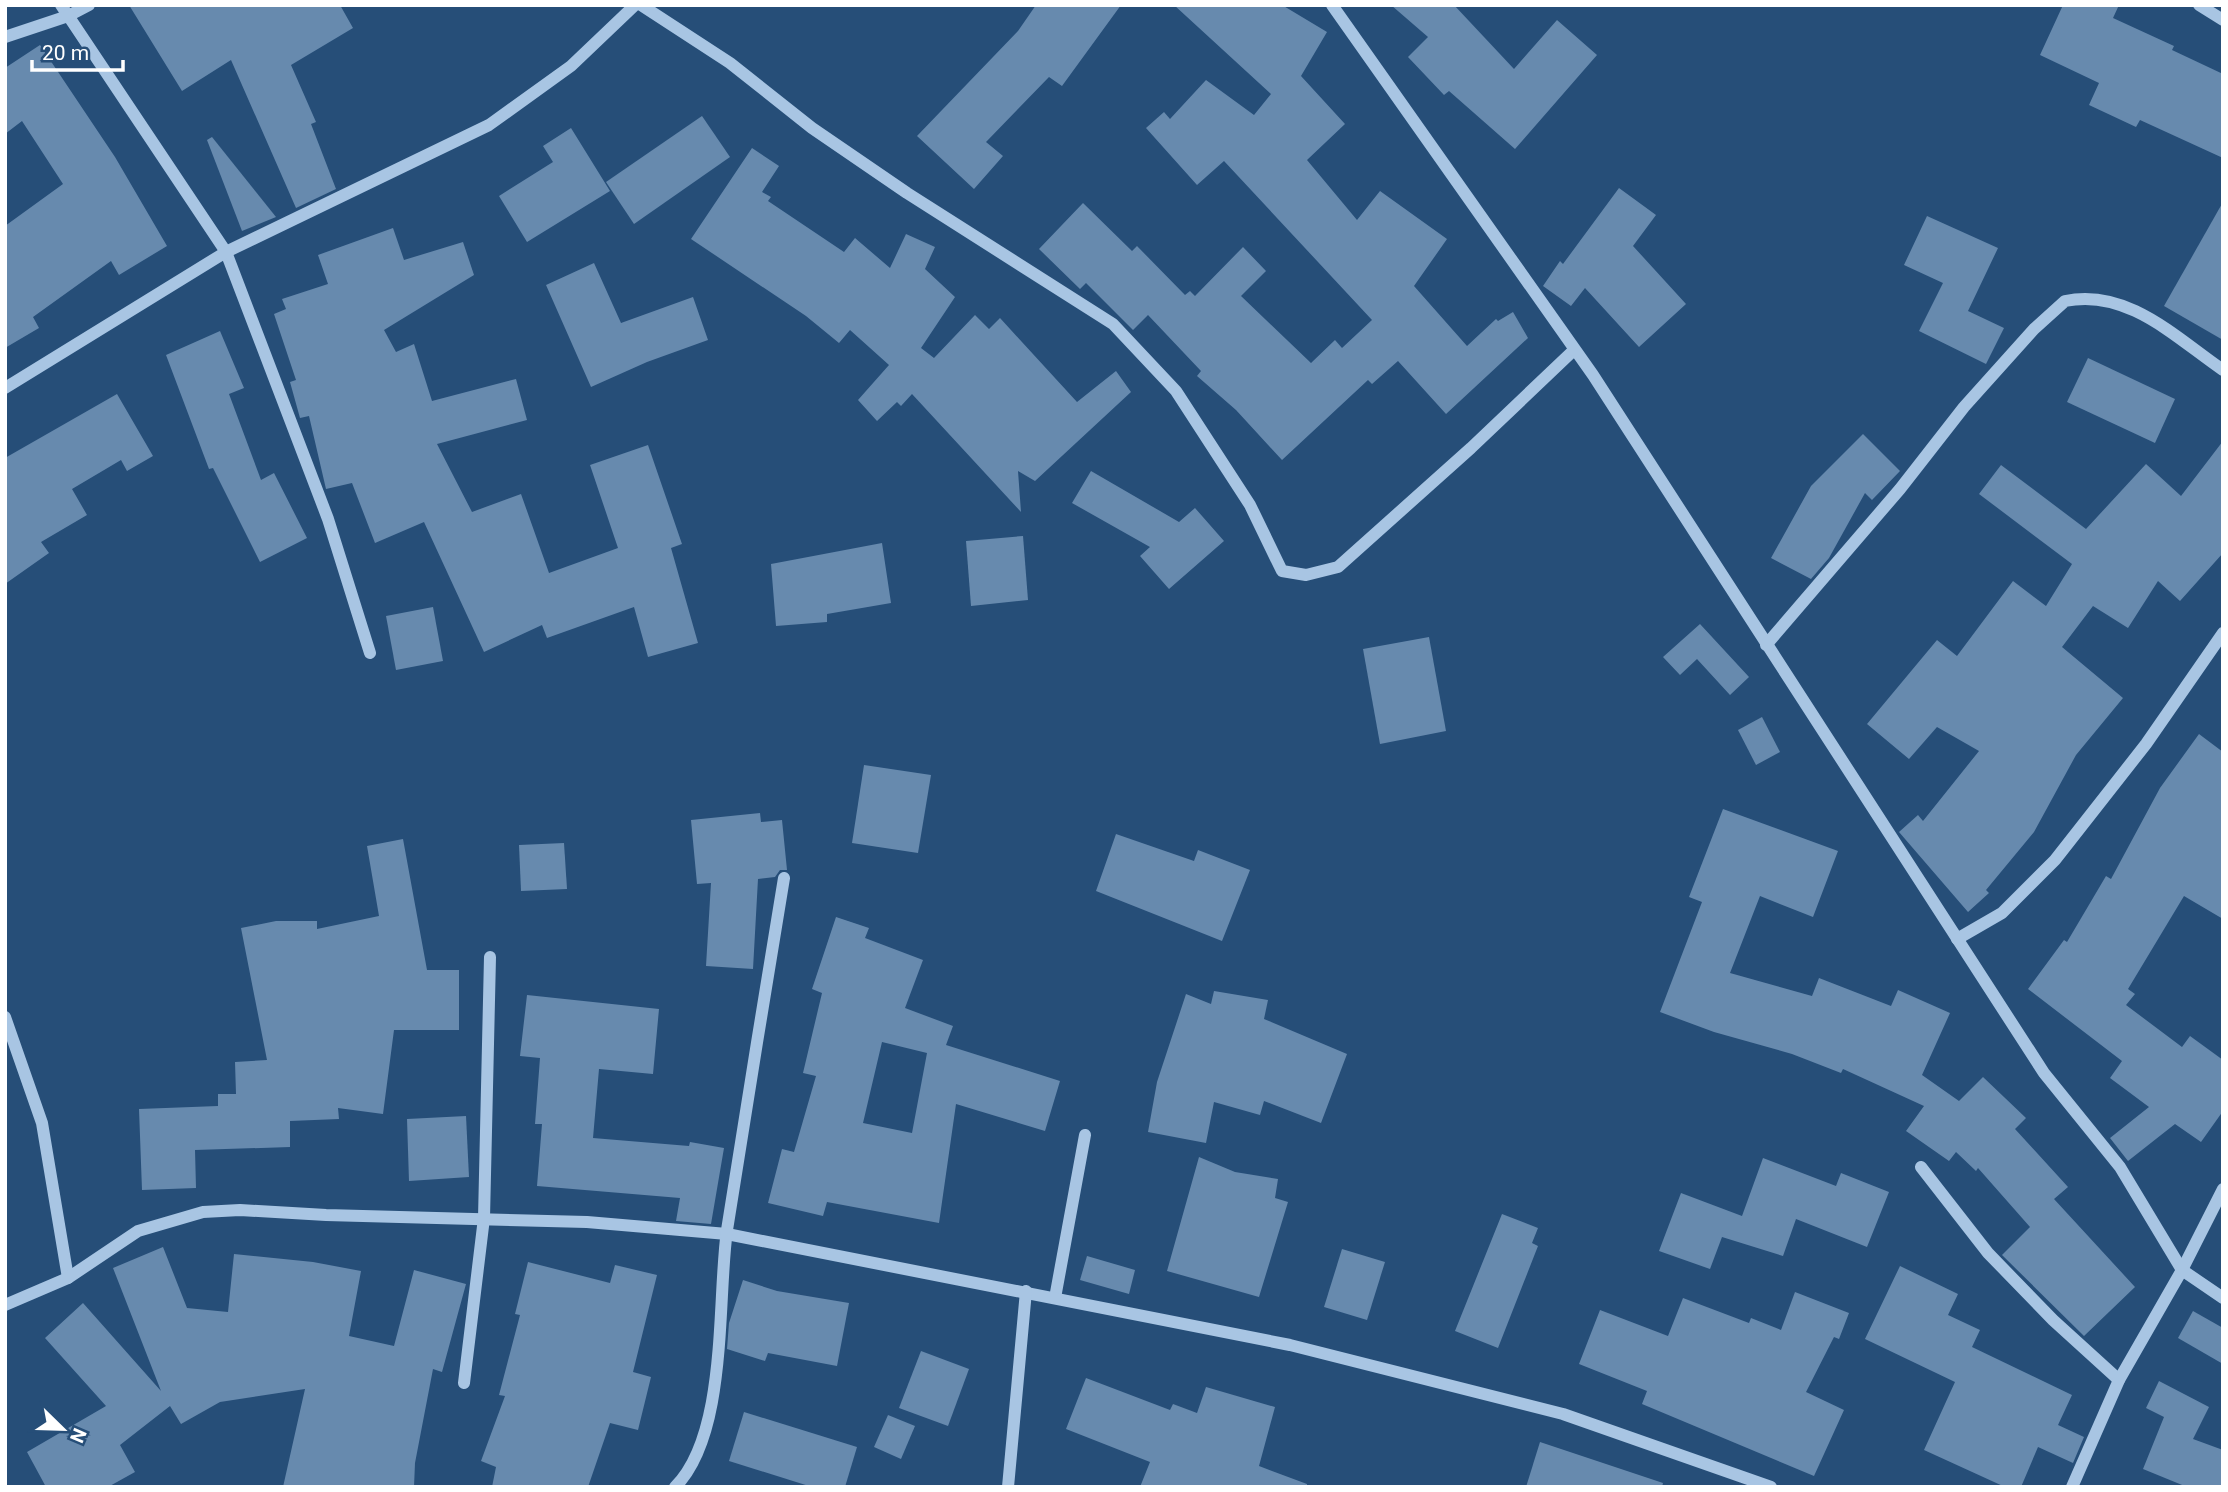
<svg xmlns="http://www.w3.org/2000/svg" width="2228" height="1492" font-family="Roboto,sans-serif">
<rect width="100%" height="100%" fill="#264e78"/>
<g fill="#678aae" fill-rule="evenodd">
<polygon points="129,5 340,5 353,28 291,65 316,122 311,124 336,189 296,208 231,60 182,91"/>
<polygon points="1036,5 1121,5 1062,86 1049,77 986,142 1003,156 974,189 917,136 1018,31"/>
<polygon points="1174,5 1282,5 1327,32 1301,76 1345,124 1307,160 1357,220 1380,191 1447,239 1414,286 1467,346 1496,319 1498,321 1513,312 1528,338 1446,414 1398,361 1372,384 1368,380 1282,460 1236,410 1197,376 1201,371 1148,315 1133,330 1086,283 1080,289 1039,249 1083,203 1132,251 1137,246 1185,295 1190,291 1195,296 1243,247 1266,271 1241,296 1311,363 1335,340 1342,348 1372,320 1224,161 1197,185 1146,128 1164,112 1170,119 1206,80 1254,115 1271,94"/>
<polygon points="1391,5 1454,5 1514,69 1557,20 1597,55 1515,149 1449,91 1444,95 1408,57 1428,37"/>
<polygon points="2063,5 2119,5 2113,18 2174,46 2172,50 2223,74 2223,158 2140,120 2136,127 2089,105 2099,83 2040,55"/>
<polygon points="40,45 115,157 167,246 119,275 111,261 33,317 39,328 5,348 5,226 63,184 22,121 5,134 5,68"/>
<polygon points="702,116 730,157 634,224 606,182"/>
<polygon points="571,128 610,191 527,242 499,196 553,162 543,146"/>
<polygon points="212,137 276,217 242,231 207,140"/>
<polygon points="752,148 779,166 762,192 771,197 768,201 844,252 855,238 890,268 906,234 935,247 925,269 955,297 921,348 934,358 975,315 989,329 1000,318 1077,402 1116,371 1131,392 1035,481 1018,471 1021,512 912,394 901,406 897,402 877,421 858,400 889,365 850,330 839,343 806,316 691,239"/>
<polygon points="1619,188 1656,215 1633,246 1686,304 1639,347 1585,288 1571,306 1543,286 1560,261 1563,264"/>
<polygon points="2223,202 2223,340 2164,306"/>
<polygon points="1927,216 1998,248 1968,311 2004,328 1986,364 1919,331 1943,283 1904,265"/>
<polygon points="393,228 404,260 463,242 474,275 384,330 396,352 414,344 432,401 516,379 527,420 437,444 472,512 521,494 549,573 618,548 590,465 648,445 682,544 671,548 698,643 648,657 634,607 547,638 542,625 484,652 424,522 375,543 352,483 326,489 309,416 300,418 290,382 296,380 274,314 286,309 282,299 328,284 318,255"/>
<polygon points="594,263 621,323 693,297 708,340 647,362 591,387 546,285"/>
<polygon points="220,331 244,388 229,394 261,480 274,473 307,538 260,562 213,468 209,469 166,355"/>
<polygon points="2088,358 2175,399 2155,443 2067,402"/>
<polygon points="117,394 153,456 127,471 121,460 72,489 87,515 41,542 49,553 5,584 5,458"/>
<polygon points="1863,434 1900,471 1872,500 1865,493 1829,558 1811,579 1771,558 1811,486"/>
<polygon points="2223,441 2223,553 2180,601 2158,581 2128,628 2093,606 2062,647 2123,698 2076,755 2034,832 1986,890 1989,893 1968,912 1899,832 1918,815 1923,821 1979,751 1937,727 1909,759 1867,724 1937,640 1957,656 2013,581 2046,606 2072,564 1979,494 2001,465 2086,529 2146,464 2181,496"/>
<polygon points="1091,471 1179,522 1195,508 1224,541 1169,589 1140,556 1150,547 1072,503"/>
<polygon points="1023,536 1028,600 971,606 966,541"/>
<polygon points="882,543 891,603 827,614 827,622 776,626 771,564"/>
<polygon points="433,607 443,661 396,670 386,616"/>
<polygon points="1700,624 1749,677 1730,695 1697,659 1680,675 1663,657"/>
<polygon points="1429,637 1446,731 1380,744 1363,649"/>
<polygon points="1762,717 1780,752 1756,765 1738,730"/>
<polygon points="2199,734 2223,752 2223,919 2184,896 2128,989 2135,994 2126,1005 2182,1047 2190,1036 2223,1060 2223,1111 2201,1142 2175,1124 2128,1161 2110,1138 2149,1107 2110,1078 2122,1061 2028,989 2064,940 2067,942 2106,876 2111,879 2160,788"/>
<polygon points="864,765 931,775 918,853 852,843"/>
<polygon points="1723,809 1838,851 1813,917 1760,896 1730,973 1812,996 1819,978 1891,1006 1898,990 1950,1013 1922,1075 1959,1101 1983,1077 2026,1118 2015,1129 2068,1187 2054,1199 2135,1287 2084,1336 2002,1255 2030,1227 1978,1168 1976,1171 1956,1152 1949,1161 1906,1131 1924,1106 1843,1069 1841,1073 1792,1054 1714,1032 1660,1012 1702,902 1689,897"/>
<polygon points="760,813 761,822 782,820 787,870 780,870 775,877 758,879 753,969 706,966 711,883 697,884 691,820"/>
<polygon points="1116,834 1194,861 1198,850 1250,870 1222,941 1096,891"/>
<polygon points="403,839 427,970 459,970 459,1030 394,1030 383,1114 338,1108 339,1119 290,1121 290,1147 195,1150 196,1188 142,1190 139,1109 218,1106 218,1094 236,1094 235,1062 267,1060 241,928 276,921 317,921 317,929 379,916 367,846"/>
<polygon points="564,843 567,889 521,891 519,845"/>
<path d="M836 917 869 928 865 938 923 960 905 1008 953 1026 946 1045 1060 1081 1045 1131 956 1104 939 1223 827 1202 823 1216 768 1203 782 1149 794 1152 816 1076 803 1073 822 993 812 989ZM882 1042 927 1053 912 1133 863 1123Z"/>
<polygon points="1214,991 1268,1000 1264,1019 1347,1054 1321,1123 1264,1101 1260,1115 1214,1102 1206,1143 1148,1132 1157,1082 1186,994 1211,1004"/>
<polygon points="527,995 659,1009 653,1074 599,1069 593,1138 689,1146 690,1142 724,1148 711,1224 676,1221 680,1198 537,1186 542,1124 535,1124 540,1058 520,1056"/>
<polygon points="466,1116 469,1177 409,1181 407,1119"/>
<polygon points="1199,1157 1235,1172 1278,1179 1275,1198 1288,1202 1259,1297 1167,1271"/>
<polygon points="1763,1158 1836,1186 1841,1173 1889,1192 1867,1247 1796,1219 1783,1256 1722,1237 1710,1269 1659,1251 1681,1193 1742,1216"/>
<polygon points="1502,1214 1538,1228 1532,1243 1538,1246 1498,1348 1455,1331"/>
<polygon points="163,1247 187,1308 228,1312 234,1254 313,1262 361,1271 349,1336 394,1346 414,1270 466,1284 442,1372 433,1369 415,1463 414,1487 283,1487 305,1389 220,1402 181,1424 170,1406 120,1445 135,1472 108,1487 46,1487 27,1452 106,1406 45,1338 83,1303 161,1391 113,1268"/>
<polygon points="1342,1249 1385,1262 1367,1320 1324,1307"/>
<polygon points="1087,1256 1135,1270 1129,1294 1080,1280"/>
<polygon points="528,1262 610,1283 615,1265 657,1275 633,1372 651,1377 638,1430 610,1423 588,1487 492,1487 496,1467 481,1461 505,1396 499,1395 520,1315 515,1314"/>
<polygon points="1900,1266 1958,1294 1948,1315 1980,1330 1972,1347 2072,1395 2058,1425 2084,1437 2073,1463 2038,1447 2021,1487 2005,1487 1924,1450 1955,1382 1865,1339"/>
<polygon points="743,1280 777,1291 849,1303 837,1366 768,1353 765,1361 727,1349 729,1323"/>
<polygon points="1795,1292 1849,1313 1839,1339 1834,1337 1806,1392 1844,1410 1814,1476 1642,1404 1647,1391 1579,1364 1600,1310 1668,1336 1683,1298 1749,1323 1751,1318 1781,1330"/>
<polygon points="2193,1311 2223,1328 2223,1364 2178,1338"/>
<polygon points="921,1351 969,1369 948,1426 899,1408"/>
<polygon points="1086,1378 1170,1410 1173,1404 1197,1413 1206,1387 1275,1407 1259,1466 1307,1484 1307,1487 1140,1487 1150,1462 1066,1429"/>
<polygon points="2159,1381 2209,1407 2193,1439 2223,1450 2223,1487 2187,1487 2143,1469 2164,1417 2146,1408"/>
<polygon points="744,1412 857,1447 845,1487 812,1487 729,1461"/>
<polygon points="888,1415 915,1426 901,1459 874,1447"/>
<polygon points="1540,1442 1663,1483 1662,1487 1526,1487"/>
</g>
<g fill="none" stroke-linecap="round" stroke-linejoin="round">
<g stroke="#a8c5e3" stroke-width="12">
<polyline points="61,5 226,252 328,519 370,653"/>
<polyline points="641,5 730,63 812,128 907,193 1113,324 1176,391 1250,505 1282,571 1306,575 1338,567 1471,448 1574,350"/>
<polyline points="1332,5 1593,375 2044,1073 2120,1167 2182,1270 2223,1298"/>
<polyline points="2199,5 2223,20"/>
<polyline points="5,37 68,16 89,5"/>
<polyline points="5,388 226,252 489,125 571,66 635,5"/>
<path d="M1766 645 1900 489 1964 407 2034 329 2065 301C2127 288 2175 337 2223 370"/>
<polyline points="1957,939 2002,913 2055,860 2146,744 2223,633"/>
<polyline points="5,1017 42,1123 68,1278"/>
<polyline points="1921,1167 1988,1253 2053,1320 2119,1380"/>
<polyline points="1055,1298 1085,1135"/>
<polyline points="5,1305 68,1278 138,1231 203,1212 240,1210 326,1215 587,1222 727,1234 1290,1345 1563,1414 1771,1487"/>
<polyline points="464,1383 484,1218 490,957"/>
<path d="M675 1487C728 1434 717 1301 727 1230 745 1113 765 995 784 878"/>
<polyline points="1008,1487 1026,1291"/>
<polyline points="2072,1487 2119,1380 2182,1270 2223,1189"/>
</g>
</g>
<rect width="2228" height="1492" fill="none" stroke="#ffffff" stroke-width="14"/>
<g transform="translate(63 1429) rotate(113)" stroke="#264e78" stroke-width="5" paint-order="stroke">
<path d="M0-5L12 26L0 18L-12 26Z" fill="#ffffff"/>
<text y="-10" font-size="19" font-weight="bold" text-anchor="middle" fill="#ffffff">N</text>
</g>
<path d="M32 60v10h91v-10" fill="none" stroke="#ffffff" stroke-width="3.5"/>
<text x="42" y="60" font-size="21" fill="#ffffff" stroke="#264e78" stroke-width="5" paint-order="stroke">20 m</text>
</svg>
